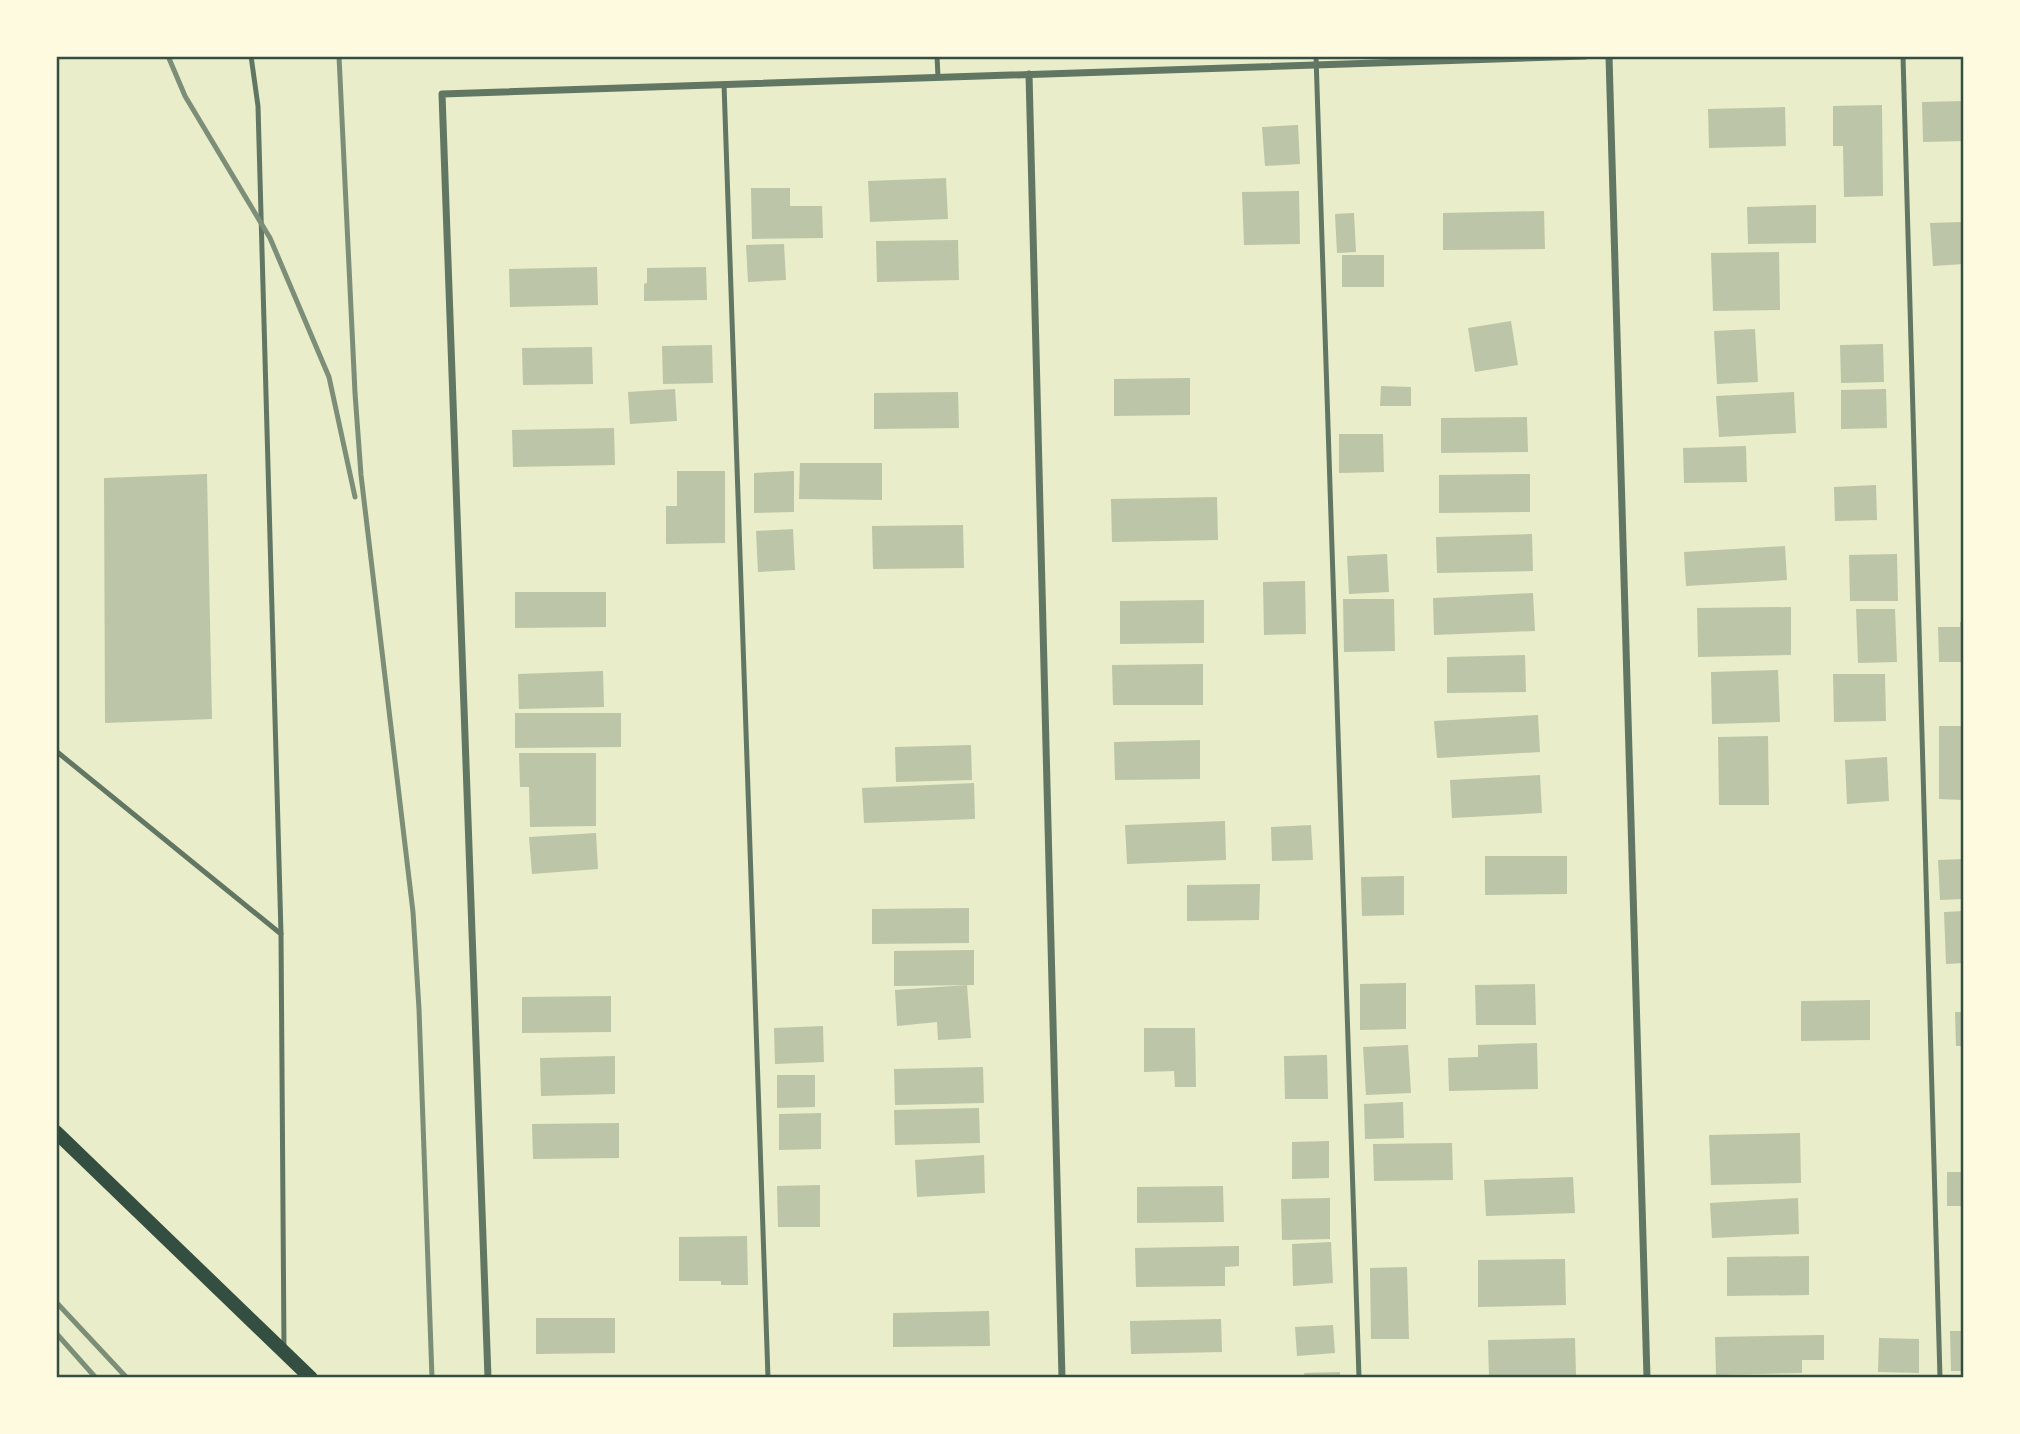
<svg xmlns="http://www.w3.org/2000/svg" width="2020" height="1434" font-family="'Fira Sans Condensed',sans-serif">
<rect width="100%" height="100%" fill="#e9edc9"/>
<g fill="#bcc5a7">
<polygon points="1964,101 1964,141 1923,142 1922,102"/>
<polygon points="1882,105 1883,196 1844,197 1843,146 1833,146 1833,106"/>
<polygon points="1785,107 1786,146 1709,148 1708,109"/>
<polygon points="1298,125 1300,164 1265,166 1262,127"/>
<polygon points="946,178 948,219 870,222 868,181"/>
<polygon points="751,188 790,188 790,206 822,206 823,238 752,239"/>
<polygon points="1299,191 1300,244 1244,245 1242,192"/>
<polygon points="1816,205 1816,243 1748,244 1747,207"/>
<polygon points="1544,211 1545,249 1443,250 1443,213"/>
<polygon points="1354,213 1356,252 1337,253 1335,214"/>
<polygon points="1961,222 1964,264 1933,266 1930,223"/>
<polygon points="958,240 959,280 877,282 876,241"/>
<polygon points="784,244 786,280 748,282 746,245"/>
<polygon points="1779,252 1780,310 1713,311 1711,253"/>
<rect x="1342" y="255" width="42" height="32"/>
<polygon points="597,267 598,305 510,307 509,269"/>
<polygon points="706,267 707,300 644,301 644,284 647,283 647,268"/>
<polygon points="1511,321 1518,365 1475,372 1468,328"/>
<polygon points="1755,329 1758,382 1717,384 1714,331"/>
<polygon points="1883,344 1884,382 1841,383 1840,345"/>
<polygon points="712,345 713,383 663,384 662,346"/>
<polygon points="592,347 593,384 523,385 522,348"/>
<polygon points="1190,378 1190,415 1114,416 1114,379"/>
<polygon points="1381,386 1411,387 1411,406 1380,406"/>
<polygon points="675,389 677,421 630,424 628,392"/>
<polygon points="1886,389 1887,428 1841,429 1841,390"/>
<polygon points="958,392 959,428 874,429 874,393"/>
<polygon points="1794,392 1796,433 1719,437 1716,396"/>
<polygon points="1527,417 1528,452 1441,453 1441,418"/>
<polygon points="614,428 615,465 513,467 512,430"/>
<polygon points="1339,434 1383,434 1384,472 1339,473"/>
<polygon points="1746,446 1747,482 1684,483 1683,448"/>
<polygon points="800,463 882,463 882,500 799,499"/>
<polygon points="677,471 725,471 725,543 666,544 666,506 677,506"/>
<polygon points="794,471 794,512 754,513 754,473"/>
<polygon points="207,474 212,719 105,723 104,478"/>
<polygon points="1530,474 1530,512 1439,513 1439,475"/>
<polygon points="1876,485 1877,520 1835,521 1834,487"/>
<polygon points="1217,497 1218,540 1112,542 1111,499"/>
<polygon points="963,525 964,568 873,569 872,526"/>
<polygon points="793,529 795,570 758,572 756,531"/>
<polygon points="1532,534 1533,571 1437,573 1436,537"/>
<polygon points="1785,546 1787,580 1686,586 1684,552"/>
<polygon points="1387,554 1389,592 1349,594 1347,556"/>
<polygon points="1897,554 1898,601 1850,601 1849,555"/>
<polygon points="1305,581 1306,634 1264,635 1263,582"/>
<polygon points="515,592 606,592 606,627 515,628"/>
<polygon points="1533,593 1535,631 1434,635 1433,598"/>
<polygon points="1343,599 1394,599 1395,651 1344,652"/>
<polygon points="1204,600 1204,643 1120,644 1120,601"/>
<polygon points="1791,607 1791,655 1698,657 1697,608"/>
<polygon points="1856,609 1895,609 1897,662 1858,663"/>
<polygon points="1964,621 1964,662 1939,662 1938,627 1960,627 1960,622"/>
<polygon points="1525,655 1526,692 1447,693 1447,657"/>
<polygon points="1203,664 1203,705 1113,705 1112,665"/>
<polygon points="1778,670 1780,722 1712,724 1711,672"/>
<polygon points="603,671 604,707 519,709 518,674"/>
<polygon points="1833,674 1885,674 1886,721 1834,722"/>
<polygon points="515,713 621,713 621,747 515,748"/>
<polygon points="1538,715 1540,752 1437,758 1434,721"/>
<polygon points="1939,726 1964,726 1964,800 1939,799"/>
<polygon points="1768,736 1769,805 1719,805 1718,737"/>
<polygon points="1200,740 1200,779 1115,780 1114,742"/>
<polygon points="971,745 972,780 896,782 895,747"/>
<polygon points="519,753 596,753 596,826 530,827 529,787 520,787"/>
<polygon points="1887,757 1889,801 1847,804 1845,760"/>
<polygon points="1540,775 1542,813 1452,818 1450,780"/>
<polygon points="974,783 975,819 864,823 862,788"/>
<polygon points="1225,821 1226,860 1127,864 1125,825"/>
<polygon points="1311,825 1313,860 1272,861 1271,827"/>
<polygon points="596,833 598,869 532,874 529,837"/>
<polygon points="1485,856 1567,856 1567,894 1485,895"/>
<polygon points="1964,859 1964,899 1940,900 1938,860"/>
<polygon points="1404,876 1404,915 1362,916 1361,877"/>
<polygon points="1260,884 1259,920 1187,921 1187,885"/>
<polygon points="969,908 969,943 872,944 872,909"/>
<polygon points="1964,911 1964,963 1946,964 1944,912"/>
<polygon points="974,950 974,985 894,986 894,951"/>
<polygon points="1406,983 1406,1029 1360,1030 1360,984"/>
<polygon points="1535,984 1536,1025 1476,1025 1475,985"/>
<polygon points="967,985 971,1038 938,1040 937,1022 897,1026 895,990"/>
<polygon points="611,996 611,1032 522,1033 522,997"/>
<polygon points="1870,1000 1870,1040 1801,1041 1801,1001"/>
<polygon points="1955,1012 1964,1012 1964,1046 1956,1046"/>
<polygon points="823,1026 824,1062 775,1064 774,1028"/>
<polygon points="1144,1028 1195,1028 1196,1087 1175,1087 1174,1071 1144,1072"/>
<polygon points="1537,1043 1538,1089 1449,1091 1448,1058 1478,1057 1478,1045"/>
<polygon points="1408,1045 1411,1093 1366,1095 1363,1047"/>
<polygon points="1327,1055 1328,1099 1285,1099 1284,1056"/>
<polygon points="615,1056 615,1094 541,1096 540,1058"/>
<polygon points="983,1067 984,1103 895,1105 894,1069"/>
<polygon points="777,1075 815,1075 815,1107 777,1108"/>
<polygon points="1403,1102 1404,1138 1365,1139 1364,1104"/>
<polygon points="979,1108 980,1143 895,1145 894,1110"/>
<polygon points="821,1113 821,1149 779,1150 779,1114"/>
<polygon points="619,1123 619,1158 533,1159 532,1124"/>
<polygon points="1800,1133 1801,1183 1711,1185 1709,1135"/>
<polygon points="1329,1141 1329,1178 1292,1179 1292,1142"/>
<polygon points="1452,1143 1453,1180 1374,1181 1373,1144"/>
<polygon points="984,1155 985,1193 917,1197 915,1160"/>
<rect x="1947" y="1172" width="17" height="34"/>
<polygon points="1573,1177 1575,1213 1486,1216 1484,1180"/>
<polygon points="820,1185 820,1227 778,1227 777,1186"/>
<polygon points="1223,1186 1224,1222 1137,1223 1137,1187"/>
<polygon points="1330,1198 1330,1239 1282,1240 1281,1199"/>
<polygon points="1798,1198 1799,1234 1712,1238 1710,1203"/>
<polygon points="747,1236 748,1285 721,1285 721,1281 679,1281 679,1237"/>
<polygon points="1331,1242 1333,1283 1293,1286 1292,1244"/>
<polygon points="1239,1246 1239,1266 1225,1267 1225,1286 1136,1287 1135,1248"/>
<polygon points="1809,1256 1809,1295 1727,1296 1727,1257"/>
<polygon points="1565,1259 1566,1305 1478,1307 1478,1260"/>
<polygon points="1407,1267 1409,1339 1371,1339 1370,1268"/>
<polygon points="989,1311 990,1346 893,1347 893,1313"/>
<polygon points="536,1318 615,1318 615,1353 536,1354"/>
<polygon points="1221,1319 1222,1352 1131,1354 1130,1321"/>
<polygon points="1333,1325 1335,1353 1297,1356 1295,1327"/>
<polygon points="1950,1331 1964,1331 1964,1371 1951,1371"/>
<polygon points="1824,1335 1824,1360 1802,1360 1802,1373 1716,1375 1715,1337"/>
<polygon points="1575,1338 1576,1375 1489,1377 1488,1340"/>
<polygon points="1879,1338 1919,1339 1919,1373 1878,1372"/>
<polygon points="1340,1372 1340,1378 1305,1378 1304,1373"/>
</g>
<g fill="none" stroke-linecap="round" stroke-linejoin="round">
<g stroke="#617663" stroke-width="5">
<polyline points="251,56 258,106 281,934"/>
<polyline points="937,56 938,77"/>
<polyline points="1316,56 1359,1378"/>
<polyline points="1903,56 1940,1378"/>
<polyline points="724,84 768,1378"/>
<polyline points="56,751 281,934 284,1348"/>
</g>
<g stroke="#617663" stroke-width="7">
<polyline points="1609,56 1647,1378"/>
<polyline points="1029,74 1062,1378"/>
<polyline points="488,1378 442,94 1585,56"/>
</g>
<polyline stroke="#344e41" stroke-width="14" points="56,1132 311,1378"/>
<g stroke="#7c8e77" stroke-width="5">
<polyline points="168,56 185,96 270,238 329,377 355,497"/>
<polyline points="339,56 355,393 361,475 413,912 419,1009 432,1378"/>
<polyline points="56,1302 127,1378"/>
<polyline points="56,1333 96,1378"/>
</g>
</g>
<rect width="2020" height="1434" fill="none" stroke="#fefae0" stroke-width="116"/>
<rect x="58" y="58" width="1904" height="1318" fill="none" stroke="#344e41" stroke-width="2.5"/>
</svg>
